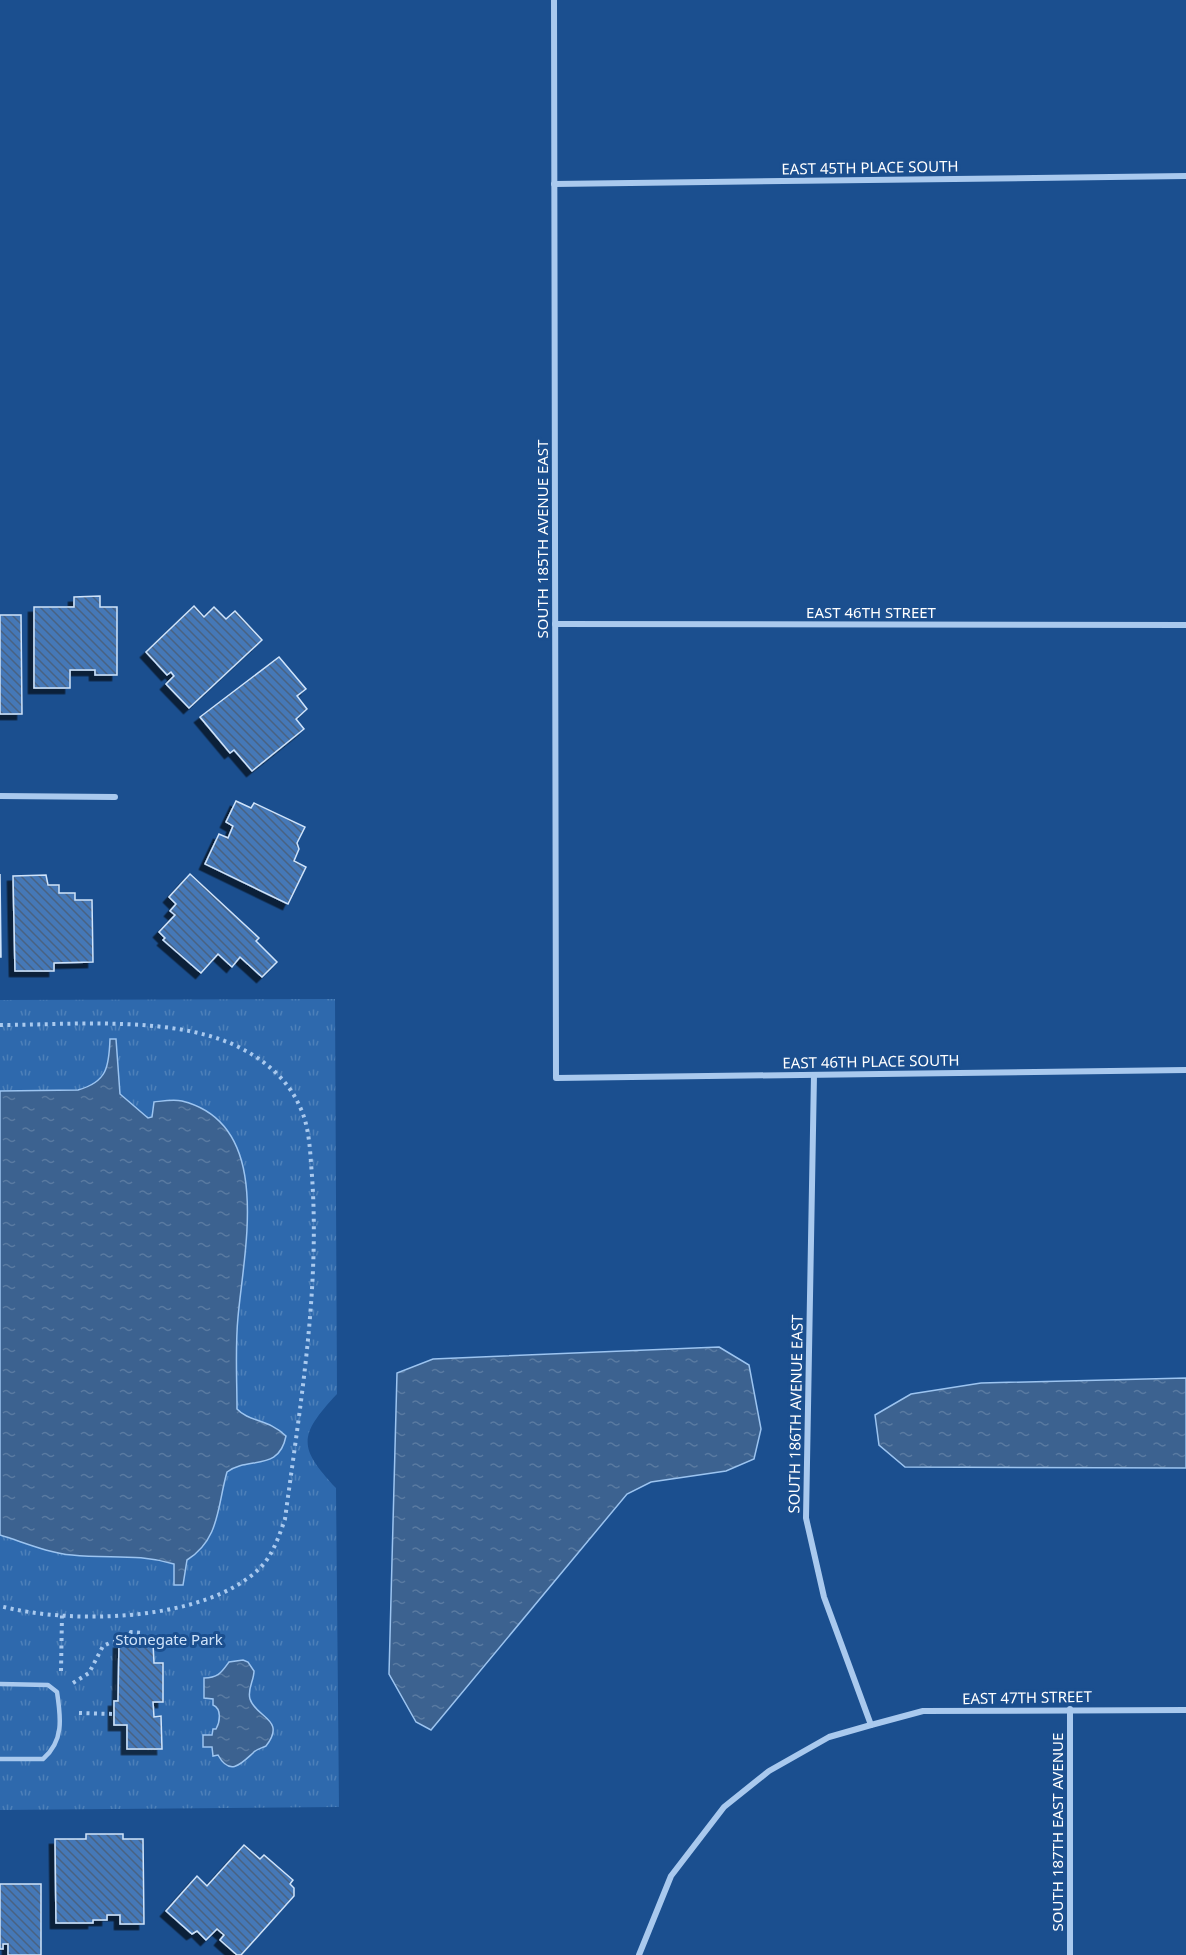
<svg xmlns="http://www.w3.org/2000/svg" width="1186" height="1955" font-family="'Noto Sans',sans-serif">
<defs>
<pattern id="park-tufts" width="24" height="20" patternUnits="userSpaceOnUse" patternTransform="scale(1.5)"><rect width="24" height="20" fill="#2e69ad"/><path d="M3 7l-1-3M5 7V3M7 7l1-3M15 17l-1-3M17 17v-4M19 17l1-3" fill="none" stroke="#4d80b9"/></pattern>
<pattern id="water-ripples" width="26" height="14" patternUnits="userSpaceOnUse" patternTransform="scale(1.5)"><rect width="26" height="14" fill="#3c6290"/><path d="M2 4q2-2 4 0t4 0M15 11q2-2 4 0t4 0" fill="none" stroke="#597aa1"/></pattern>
<pattern id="building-back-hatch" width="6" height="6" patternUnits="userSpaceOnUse" patternTransform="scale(1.5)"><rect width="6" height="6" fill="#4478b7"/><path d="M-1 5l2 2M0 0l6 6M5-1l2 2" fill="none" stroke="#486282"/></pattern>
<filter id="shadow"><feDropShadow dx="-5.5" dy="5.5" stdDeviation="0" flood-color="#0009"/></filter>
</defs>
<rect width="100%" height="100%" fill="#1b4f8f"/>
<path fill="url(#park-tufts)" d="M335 999 337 1394C298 1436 298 1447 336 1488L339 1807 0 1810V1000Z"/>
<g fill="url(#water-ripples)" stroke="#9cc4f0" stroke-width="1.5">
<path d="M110 1039H116L120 1094 148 1118 152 1117 154 1102C163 1101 173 1099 182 1101 274 1124 244 1249 238 1317 235 1348 237 1379 237 1409 249 1422 269 1419 286 1436 279 1472 249 1456 227 1472 217 1507 220 1539 187 1560L183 1585H174V1564C136 1553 110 1559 72 1555 48 1553 23 1542 0 1535V1091L78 1090C107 1082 109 1067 110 1039Z"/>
<polygon points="719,1347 749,1365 761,1429 754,1459 726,1471 651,1482 627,1494 431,1730 416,1722 389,1674 397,1373 433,1359"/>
<polygon points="1186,1378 1186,1468 905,1467 879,1445 875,1415 911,1394 981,1383"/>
<path d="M243 1660 248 1662 254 1671C254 1681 247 1689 250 1699 256 1718 287 1719 266 1746 262 1748 256 1749 253 1753 242 1763 230 1777 218 1755L213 1756 212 1747H203V1735H212L213 1729H216C220 1722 222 1709 213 1705V1699L204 1698V1678C218 1678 221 1673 229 1662Z"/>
</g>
<g fill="url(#building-back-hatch)" stroke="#cfe3fa" stroke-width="1.5" filter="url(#shadow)">
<polygon points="100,596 100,607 117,607 117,675 95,675 95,670 70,670 70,688 34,688 34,607 74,607 74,597"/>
<polygon points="194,606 204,617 214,607 226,619 235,611 262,640 189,708 166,684 174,676 171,672 167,675 146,652"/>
<polygon points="0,615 21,615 22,714 0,714"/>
<polygon points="279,657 306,689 297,696 307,709 296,719 304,729 252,771 234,750 230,753 200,717"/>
<polygon points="236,801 251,808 254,803 305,827 297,843 299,849 294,861 306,867 288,904 205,864 219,834 228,838 233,826 226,822"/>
<polygon points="0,874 1,957 0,957"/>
<polygon points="190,874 259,938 256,941 277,962 262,977 240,957 232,967 218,954 201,973 163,940 165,938 159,932 175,915 170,911 176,904 169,897"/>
<polygon points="46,875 48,885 59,885 59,893 75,893 75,900 92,900 93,962 54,963 54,971 15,971 13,876"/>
<polygon points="119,1643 153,1643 154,1663 163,1663 163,1702 153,1702 154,1717 161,1716 162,1749 127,1749 127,1725 114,1725 114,1701 118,1701"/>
<polygon points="86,1834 123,1834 123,1839 143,1839 144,1924 120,1924 120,1915 107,1915 107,1920 93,1920 93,1923 56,1923 55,1839 86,1839"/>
<polygon points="244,1845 260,1859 264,1855 293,1880 290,1884 294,1888 294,1896 241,1955 237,1955 220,1940 224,1935 217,1929 206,1940 197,1931 192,1934 166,1911 197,1876 207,1886"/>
<polygon points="0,1884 41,1884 41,1955 8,1955 8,1944 3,1944 3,1949 0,1949"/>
</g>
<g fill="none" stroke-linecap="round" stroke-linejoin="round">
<g stroke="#a9c9ee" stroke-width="4" stroke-dasharray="3 4.5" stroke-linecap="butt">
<path d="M0 1025C72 1025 182 1014 246 1051 268 1063 289 1082 299 1105 310 1126 310 1153 312 1176 320 1291 300 1406 285 1519 279 1536 273 1555 260 1568 205 1622 71 1625 0 1606"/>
<polyline points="61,1671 62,1614"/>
<polyline points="73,1683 89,1673 103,1646 112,1642 146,1642 142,1633 131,1632 127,1642"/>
<polyline points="79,1713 114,1714"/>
</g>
<path stroke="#a9c9ee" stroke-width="4.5" d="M0 1684 48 1685 57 1692C61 1718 64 1741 43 1759H0"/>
<g stroke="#a9c9ee" stroke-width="6">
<polyline points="554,0 556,1078 1186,1070"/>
<polyline points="554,184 1186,176"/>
<polyline points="555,624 1186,625"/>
<polyline points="0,796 115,797"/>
<polyline points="1070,1709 1070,1955"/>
<polyline points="871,1725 923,1711 1186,1710"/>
<polyline points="639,1955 671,1876 724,1807 769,1771 829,1737 871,1725 824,1597 806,1518 814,1075"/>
</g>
</g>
<g text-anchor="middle" stroke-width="6" stroke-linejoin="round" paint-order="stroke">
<g font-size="15" fill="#fff" stroke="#1b4f8f">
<text transform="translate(870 168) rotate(-1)" y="5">EAST 45TH PLACE SOUTH</text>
<text transform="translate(543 539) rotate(-90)" y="5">SOUTH 185TH AVENUE EAST</text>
<text x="871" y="618">EAST 46TH STREET</text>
<text transform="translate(871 1062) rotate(-1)" y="5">EAST 46TH PLACE SOUTH</text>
<text transform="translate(796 1414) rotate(-89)" y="5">SOUTH 186TH AVENUE EAST</text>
<text transform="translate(1027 1698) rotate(-1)" y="5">EAST 47TH STREET</text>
<text transform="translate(1058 1832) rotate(-90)" y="5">SOUTH 187TH EAST AVENUE</text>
</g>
<g font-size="15" fill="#cfe3fa" stroke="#1b4f8f">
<text x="169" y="1645">Stonegate Park</text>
</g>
</g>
</svg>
